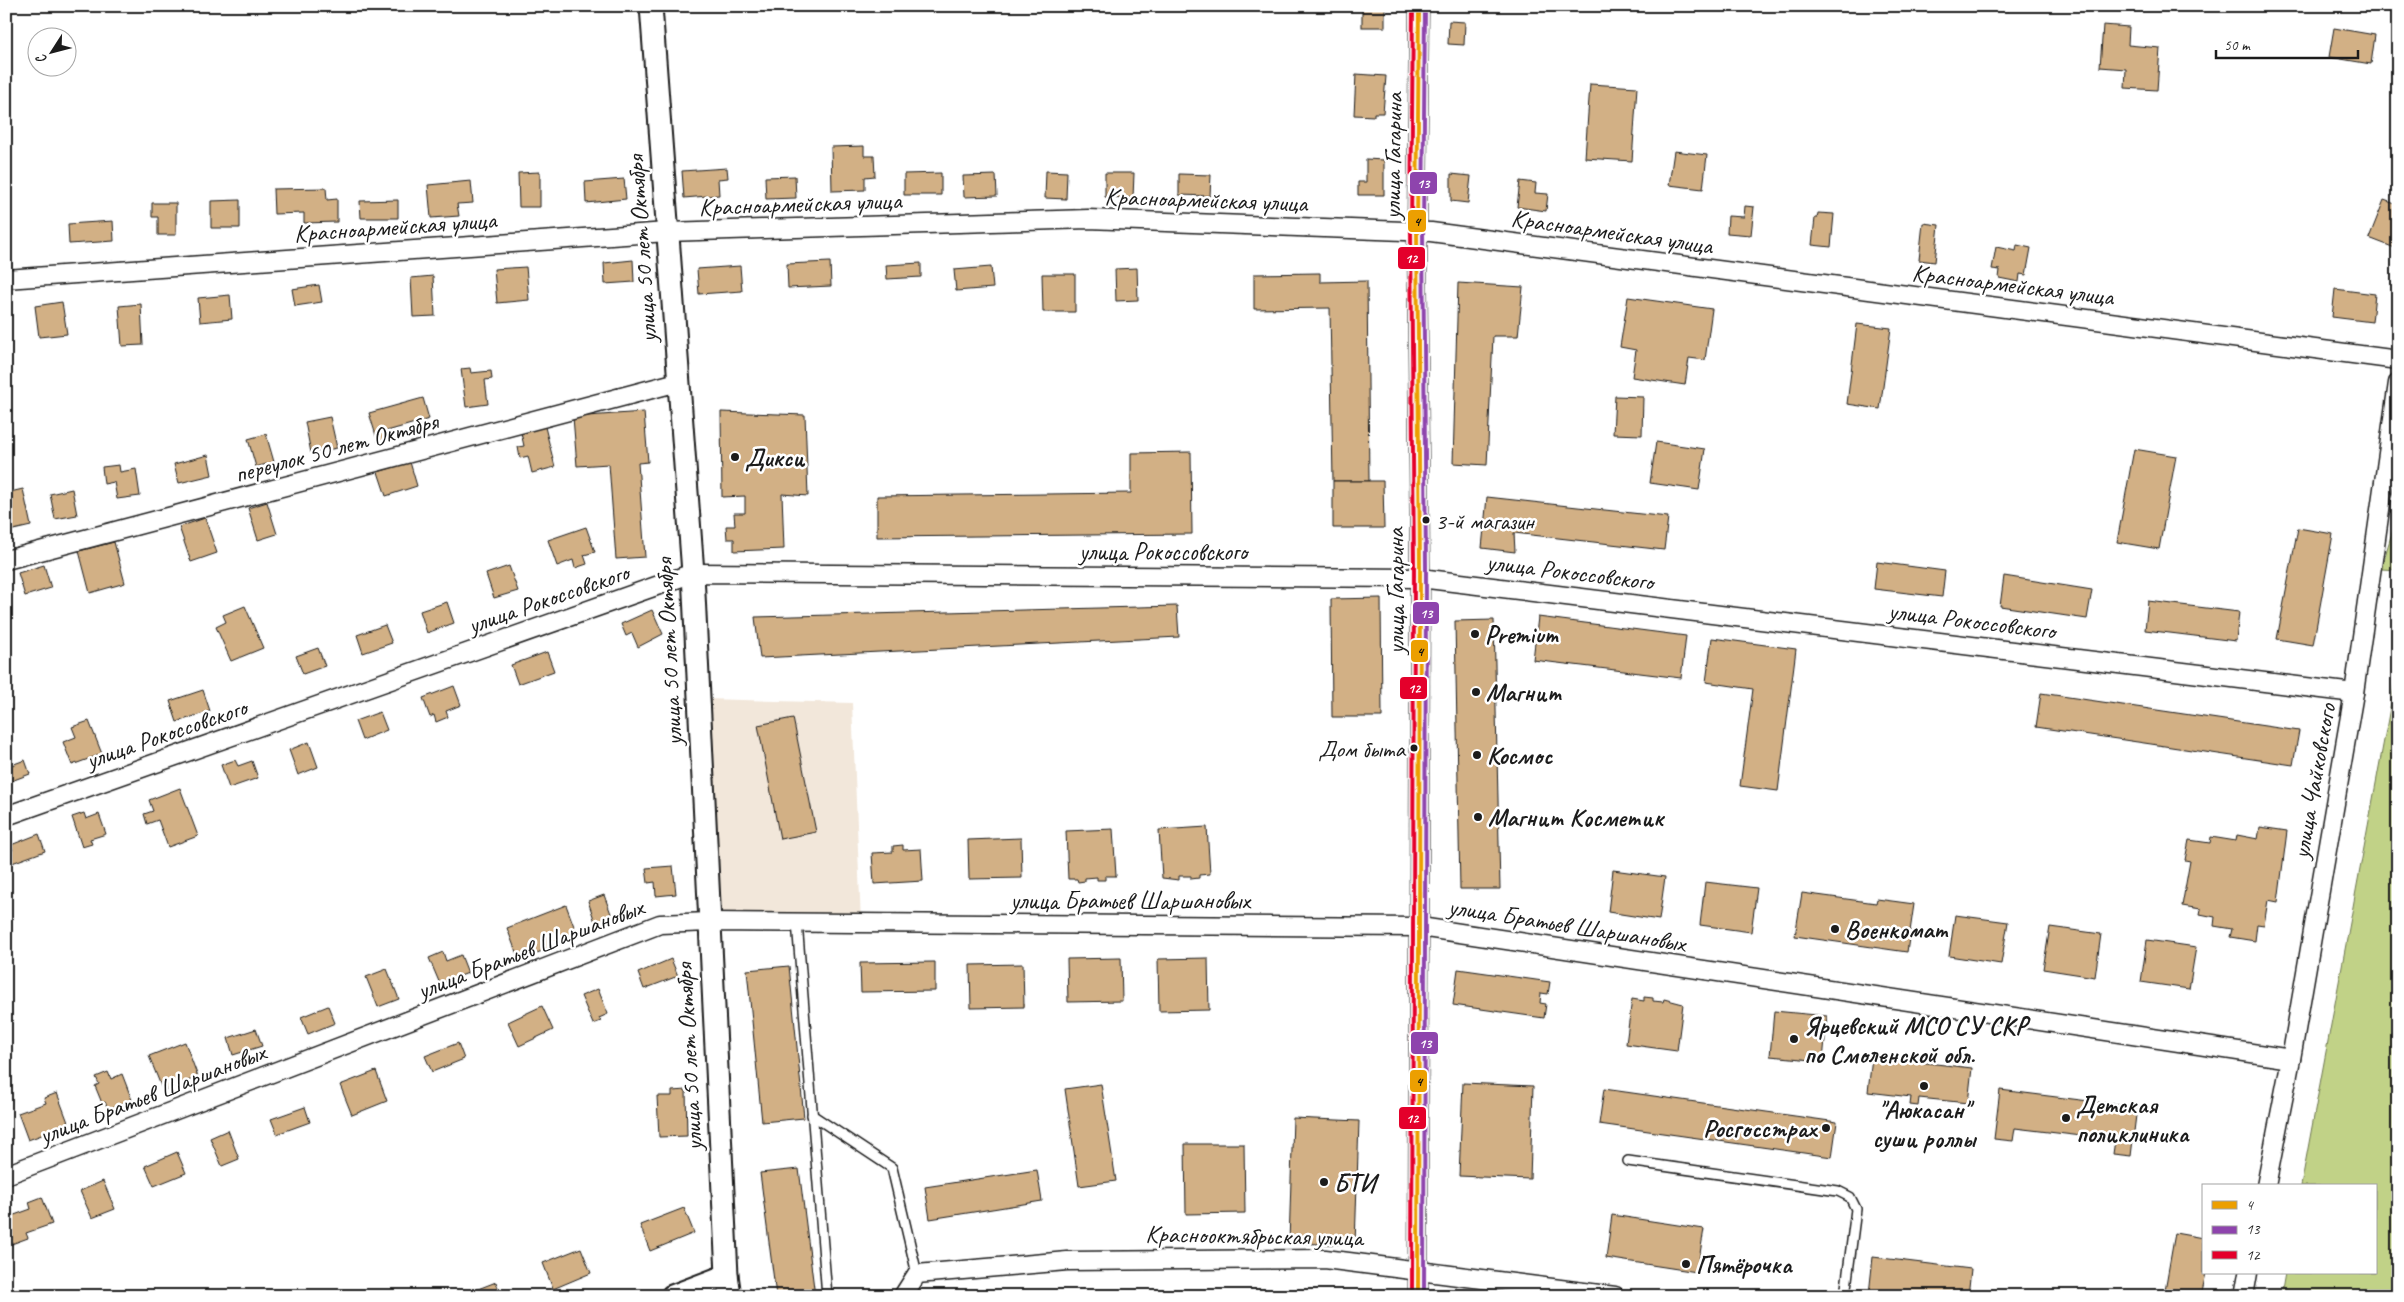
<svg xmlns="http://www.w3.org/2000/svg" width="2404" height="1302" font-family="Caveat,sans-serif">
<rect width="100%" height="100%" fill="#fff"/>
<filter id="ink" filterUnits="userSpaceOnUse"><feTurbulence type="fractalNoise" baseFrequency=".02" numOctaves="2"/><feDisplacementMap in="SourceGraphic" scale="10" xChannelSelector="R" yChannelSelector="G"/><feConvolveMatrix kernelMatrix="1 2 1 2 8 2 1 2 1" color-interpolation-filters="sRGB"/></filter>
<g filter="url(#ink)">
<polygon fill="#f2e7da" points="704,699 852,703 861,923 709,922"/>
<g fill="#c1d287" stroke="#6e7752">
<polygon points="2398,513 2398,570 2381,569"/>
<polygon points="2398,665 2398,1296 2281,1296 2285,1273 2375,1273 2375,1186 2301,1186"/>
</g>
<g fill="#d2b085" stroke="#1c1c1c">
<rect x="1362" y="6" width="23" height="21"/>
<polygon points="1985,6 2009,6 2009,11 1985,9"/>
<polygon points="1449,21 1465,22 1464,45 1448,44"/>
<polygon points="2103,25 2129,27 2128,45 2160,48 2157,90 2125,88 2126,69 2100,67"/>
<polygon points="2334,28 2375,35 2371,64 2329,57"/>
<polygon points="1356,74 1386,76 1383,113 1374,113 1374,116 1354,115"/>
<polygon points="1590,84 1637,87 1632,161 1585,158"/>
<polygon points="864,146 864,156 874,156 875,176 865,177 865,190 832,191 831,147"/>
<polygon points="1674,151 1707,155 1703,189 1669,185"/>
<polygon points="1366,159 1384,160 1384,195 1358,195 1358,182 1366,182"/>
<polygon points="727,168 728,178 718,179 719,195 684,198 682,171"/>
<polygon points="1046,171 1067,172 1066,199 1045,198"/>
<polygon points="540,172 540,207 519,207 518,173"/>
<polygon points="941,173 941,195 904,195 904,174"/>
<polygon points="1105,173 1134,173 1133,198 1105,197"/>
<polygon points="1179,174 1211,175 1210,196 1179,195"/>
<polygon points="1451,174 1471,176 1468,203 1451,201"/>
<polygon points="996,175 997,196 964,197 963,176"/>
<polygon points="795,176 796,198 766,199 765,177"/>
<polygon points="624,179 626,199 586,203 585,182"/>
<polygon points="471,181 473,203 457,204 459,216 431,218 428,185"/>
<polygon points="1520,181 1536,183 1535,193 1548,194 1546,211 1517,207"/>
<polygon points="326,188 327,200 337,199 337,222 304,223 304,213 274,214 273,189"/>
<polygon points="240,200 240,228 211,228 211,201"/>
<polygon points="398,200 398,218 361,218 360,201"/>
<polygon points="2384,200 2398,205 2398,240 2395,248 2369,238"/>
<polygon points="152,203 176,203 176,235 158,235 158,217 152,217"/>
<polygon points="1745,206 1754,207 1751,235 1727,233 1728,216 1744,217"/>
<polygon points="1818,213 1834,214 1831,247 1812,245 1815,218 1817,218"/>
<polygon points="113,221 114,241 69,244 68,224"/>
<polygon points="1923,223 1939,225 1935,262 1919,260"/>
<polygon points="2017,245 2031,248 2026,275 2020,274 2019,282 1999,278 2000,270 1992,269 1996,247 2016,251"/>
<polygon points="633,260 634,282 605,284 604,263"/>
<polygon points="830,262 831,286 788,288 787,264"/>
<polygon points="921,263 921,277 887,279 886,265"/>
<polygon points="740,266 742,291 699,294 697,269"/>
<polygon points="526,267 529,300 497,303 494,269"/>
<polygon points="991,267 993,288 956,291 954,270"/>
<polygon points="1137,268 1138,300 1116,301 1115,269"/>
<polygon points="1320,273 1320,282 1367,281 1369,481 1333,481 1330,308 1254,309 1254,274"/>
<polygon points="1042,274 1075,274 1075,312 1043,312"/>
<polygon points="433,276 435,316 413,317 411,278"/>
<polygon points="1458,283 1523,287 1518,336 1493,336 1487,465 1453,463"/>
<polygon points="319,285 322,302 295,306 292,289"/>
<polygon points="2335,289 2375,294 2372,322 2332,317"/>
<polygon points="230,295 232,319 200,322 198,298"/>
<polygon points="1628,297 1712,309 1705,360 1689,358 1685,385 1632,377 1636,350 1620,347"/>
<polygon points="62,302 67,334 39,337 35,306"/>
<polygon points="141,304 143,345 122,346 119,306"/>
<polygon points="1857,324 1891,328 1880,409 1847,404"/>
<polygon points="470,368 471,373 491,371 492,379 485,380 488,404 466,407 461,369"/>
<polygon points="1615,396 1643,397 1642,435 1613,434"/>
<polygon points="423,398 429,419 387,431 390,439 378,442 369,413"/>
<polygon points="644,412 648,462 638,463 645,557 616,559 609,464 577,466 573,417"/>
<polygon points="721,412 805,415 808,496 782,494 784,549 734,551 734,539 727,539 726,526 735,526 734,513 745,513 745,496 722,497"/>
<polygon points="330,417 337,448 311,453 305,422"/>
<polygon points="545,427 555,467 532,473 528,456 520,458 518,447 524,446 521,433"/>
<polygon points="266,434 274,462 256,467 248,439"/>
<polygon points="1656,442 1705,449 1699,490 1650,483"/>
<polygon points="2134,449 2176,456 2159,549 2117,542"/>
<polygon points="1191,452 1192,534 877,537 877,496 1131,493 1131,453"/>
<polygon points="208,455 212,475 179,483 174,464"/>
<polygon points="410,462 417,486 386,496 378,472"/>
<polygon points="119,465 120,472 136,469 140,496 117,499 114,482 104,484 102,467"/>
<polygon points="1333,481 1383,481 1384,528 1333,528"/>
<polygon points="23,489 31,526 9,531 6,493"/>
<polygon points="72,489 77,515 55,519 50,494"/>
<polygon points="1487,497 1668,517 1664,550 1514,533 1515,552 1482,548"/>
<polygon points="267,502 277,534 258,540 248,508"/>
<polygon points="205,518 217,553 191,562 179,527"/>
<polygon points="586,527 595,552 584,555 587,564 575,568 573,560 557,566 548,540"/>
<polygon points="2298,528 2333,534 2313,645 2277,639"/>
<polygon points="114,542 125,583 90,593 79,551"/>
<polygon points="1877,562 1945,571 1942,597 1874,589"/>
<polygon points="44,565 51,588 25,596 18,573"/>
<polygon points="509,566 518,591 494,598 486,574"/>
<polygon points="2004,576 2092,590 2087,619 2000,606"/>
<polygon points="1381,598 1382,717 1332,717 1331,599"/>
<polygon points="2148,601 2239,612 2236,641 2145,630"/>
<polygon points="447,602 454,623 427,633 420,611"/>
<polygon points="245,606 263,648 231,661 216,627 226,622 223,615"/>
<polygon points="1177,606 1179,637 760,658 755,617"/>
<polygon points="652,610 663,634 638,647 632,633 626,636 621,624"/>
<polygon points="1538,617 1686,636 1681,678 1533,660"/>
<polygon points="1494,620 1500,889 1460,889 1455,621"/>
<polygon points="385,625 392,643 363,653 357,635"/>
<polygon points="1712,638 1796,649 1778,791 1740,786 1753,689 1706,682"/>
<polygon points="318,648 325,666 303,674 296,656"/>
<polygon points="547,652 554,671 518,684 511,665"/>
<polygon points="454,686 461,705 446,711 448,717 436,722 434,715 430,717 423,698"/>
<polygon points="203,690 210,711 177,722 170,701"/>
<polygon points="2041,693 2299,731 2293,765 2036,727"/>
<polygon points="380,712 387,730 362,740 355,721"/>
<polygon points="793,718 816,832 780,839 758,725"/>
<polygon points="89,721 102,754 72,765 63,742 76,737 72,727"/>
<polygon points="309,742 318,767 298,775 289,750"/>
<polygon points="25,760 30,774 6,783 6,767"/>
<polygon points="235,760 238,766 252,761 258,778 229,788 221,765"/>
<polygon points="180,788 198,836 168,847 158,820 147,824 144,814 153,811 149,800"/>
<polygon points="84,813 86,819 99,814 106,834 90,839 92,844 82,847 72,817"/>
<polygon points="1207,827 1210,874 1199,875 1199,878 1191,879 1191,876 1179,876 1179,880 1162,878 1159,830"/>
<polygon points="2260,827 2287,831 2278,902 2268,900 2264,925 2257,924 2255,941 2230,937 2232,929 2214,926 2215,917 2200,914 2201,909 2182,906 2190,861 2185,860 2189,840 2210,843 2211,837 2236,841 2237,835 2258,839"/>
<polygon points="1113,829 1116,876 1105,876 1105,880 1097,880 1097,877 1085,878 1085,881 1078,882 1077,879 1068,879 1066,831"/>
<polygon points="39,834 45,851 12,863 8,852 13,850 11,845"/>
<polygon points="1021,838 1022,878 969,879 968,840"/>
<polygon points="903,845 903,850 921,849 923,881 874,884 872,853 893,852 893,846"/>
<polygon points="673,866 676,894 656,896 655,882 648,883 646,868"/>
<polygon points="1613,870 1665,877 1659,920 1608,912"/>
<polygon points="1705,882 1757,888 1751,932 1700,925"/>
<polygon points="1802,893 1876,903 1877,899 1914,904 1907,952 1795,936"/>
<polygon points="604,895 613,919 596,925 588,901"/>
<polygon points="566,905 578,937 519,960 507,928"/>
<polygon points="1955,915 2008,922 2001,964 1949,956"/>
<polygon points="2050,927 2101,934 2095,977 2043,969"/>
<polygon points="2147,940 2196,947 2189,989 2141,982"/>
<polygon points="443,952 446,961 461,955 468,973 440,984 429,958"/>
<polygon points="1121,958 1122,1001 1068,1002 1067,959"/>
<polygon points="1208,958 1209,1010 1159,1011 1158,959"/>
<polygon points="671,959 678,976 644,989 638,973"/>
<polygon points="935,962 935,991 861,992 860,963"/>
<polygon points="1023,964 1024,1007 971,1008 970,965"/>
<polygon points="789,966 804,1118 762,1122 747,970"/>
<polygon points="387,969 399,999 378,1007 366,977"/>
<polygon points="1458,969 1550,982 1548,994 1541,993 1540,1003 1546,1004 1544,1018 1453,1005"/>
<polygon points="598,989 608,1014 599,1018 601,1021 593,1024 581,996"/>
<polygon points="1644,997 1653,998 1653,1001 1663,1002 1664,999 1683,1004 1677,1051 1626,1044 1632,999 1644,1001"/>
<polygon points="328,1006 335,1023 308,1034 301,1017"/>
<polygon points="542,1006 553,1030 519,1046 508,1022"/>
<polygon points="1774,1011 1827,1016 1823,1061 1770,1056"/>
<polygon points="256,1029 262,1046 233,1055 228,1038"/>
<polygon points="185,1042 198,1077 163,1091 149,1056"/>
<polygon points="458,1043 464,1059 432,1072 425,1056"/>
<polygon points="1872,1057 1972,1068 1968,1103 1919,1098 1918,1106 1910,1105 1911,1097 1868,1092"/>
<polygon points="376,1071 387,1101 352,1115 340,1085"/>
<polygon points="108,1072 111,1079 122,1074 132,1100 108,1109 105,1102 102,1103 95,1086 99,1084 96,1077"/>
<polygon points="1463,1083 1533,1086 1530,1179 1459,1176"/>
<polygon points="1101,1084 1116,1181 1079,1186 1065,1089"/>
<polygon points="1604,1089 1837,1122 1832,1157 1599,1124"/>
<polygon points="686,1090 687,1136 659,1137 657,1096 672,1096 672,1091"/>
<polygon points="2000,1090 2137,1107 2131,1156 2113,1154 2115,1140 2015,1128 2013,1141 1994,1139"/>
<polygon points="57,1093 69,1125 28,1140 18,1113 46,1103 44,1098"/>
<polygon points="305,1107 310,1122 277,1134 271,1119"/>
<polygon points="1293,1118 1359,1121 1355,1245 1289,1243"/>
<polygon points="228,1130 239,1159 222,1166 210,1138"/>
<polygon points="1185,1144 1244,1144 1245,1213 1186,1214"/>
<polygon points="177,1152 186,1173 154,1186 145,1166"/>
<polygon points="799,1169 815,1296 776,1296 760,1173"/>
<polygon points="1037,1170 1042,1201 930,1219 925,1187"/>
<polygon points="103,1181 115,1209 92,1218 80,1191"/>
<polygon points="42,1197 52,1224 26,1233 28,1238 6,1246 6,1218 31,1209 29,1202"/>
<polygon points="684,1208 694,1233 650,1251 640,1225"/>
<polygon points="1612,1215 1704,1229 1697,1272 1606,1258"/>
<polygon points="2175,1233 2203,1238 2203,1273 2206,1273 2201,1296 2164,1296"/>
<polygon points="581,1248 591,1273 553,1289 543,1263"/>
<polygon points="1873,1257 1971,1269 1968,1296 1869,1294"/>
<polygon points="496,1282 501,1296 460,1296"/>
</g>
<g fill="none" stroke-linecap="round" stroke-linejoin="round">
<g stroke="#1c1c1c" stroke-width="12">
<g id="service">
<polyline points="797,922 827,1296"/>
<polyline points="812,1115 892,1168 917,1274"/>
<polyline points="1628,1161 1838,1191 1850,1197 1856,1209 1845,1296"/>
</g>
</g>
<g stroke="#1c1c1c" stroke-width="21">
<g id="minor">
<polyline points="6,279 667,232 1088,219 1431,232 2398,360"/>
<polyline points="6,560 678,382"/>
<polyline points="6,816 693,573 1420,578 2354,693"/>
<polyline points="6,1175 660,924 709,922 1420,927 2291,1059"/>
<polyline points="2266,1186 2291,1059 2354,693 2398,383"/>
<polyline points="903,1296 917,1274 1067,1261 1325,1259 1615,1296"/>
<polyline points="1418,1296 1420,567 1417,231 1419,6"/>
<polyline points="2244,1296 2248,1273"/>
</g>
</g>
<g stroke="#1c1c1c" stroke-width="25">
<g id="tertiary">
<polyline points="651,6 693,573 727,1275 730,1296"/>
<polyline points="672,1296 727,1275"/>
</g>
</g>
<use href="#service" stroke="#fff" stroke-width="9"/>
<use href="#minor" stroke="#fff" stroke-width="18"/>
<use href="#tertiary" stroke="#fff" stroke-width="21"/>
<g stroke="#fff" stroke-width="8">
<polyline id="bus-1" points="1418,1296 1420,567 1417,231 1419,6"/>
</g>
<g stroke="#fff" stroke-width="8">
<polyline id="bus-2" points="1424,1296 1426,567 1423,231 1425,6"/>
</g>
<g stroke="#fff" stroke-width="8">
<polyline id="bus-3" points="1412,1296 1414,567 1411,231 1413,6"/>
</g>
<use href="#bus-1" stroke="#ec9f01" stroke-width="4"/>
<use href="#bus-2" stroke="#8e44ad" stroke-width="4"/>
<use href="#bus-3" stroke="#e4002b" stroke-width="4"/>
</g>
</g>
<g fill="#1c1c1c" stroke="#fff" stroke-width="2">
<circle cx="735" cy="457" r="5"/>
<circle cx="1426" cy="520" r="4.5"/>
<circle cx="1475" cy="634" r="5"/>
<circle cx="1476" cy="692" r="5"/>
<circle cx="1414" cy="748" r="4.5"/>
<circle cx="1477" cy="755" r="5"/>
<circle cx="1478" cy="817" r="5"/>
<circle cx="1835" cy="929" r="5"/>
<circle cx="1794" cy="1039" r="5"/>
<circle cx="1924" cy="1086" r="5"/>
<circle cx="2066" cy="1118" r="5"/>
<circle cx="1826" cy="1128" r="5"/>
<circle cx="1324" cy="1182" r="5"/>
<circle cx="1686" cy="1264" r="5"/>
</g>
<g text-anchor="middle" stroke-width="5" stroke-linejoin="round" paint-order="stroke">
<g font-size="24" fill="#1c1c1c" stroke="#fff" text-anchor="start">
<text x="1435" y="529">3-й магазин</text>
<text x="1405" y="757" text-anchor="end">Дом быта</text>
</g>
<g font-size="25" fill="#1c1c1c" stroke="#fff">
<text transform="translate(1392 156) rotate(-89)" y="9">улица Гагарина</text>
<text transform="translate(1206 199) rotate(2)" y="9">Красноармейская улица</text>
<text transform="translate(800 203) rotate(-2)" y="9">Красноармейская улица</text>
<text transform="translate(395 226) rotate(-4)" y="9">Красноармейская улица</text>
<text transform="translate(1612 231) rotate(8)" y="9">Красноармейская улица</text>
<text transform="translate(641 249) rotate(-94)" y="9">улица 50 лет Октября</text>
<text transform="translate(2013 284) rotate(7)" y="9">Красноармейская улица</text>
<text transform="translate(336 447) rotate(-15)" y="9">переулок 50 лет Октября</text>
<text x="1163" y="560">улица Рокоссовского</text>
<text transform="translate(1570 571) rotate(7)" y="9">улица Рокоссовского</text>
<text transform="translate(1395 591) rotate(-90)" y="9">улица Гагарина</text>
<text transform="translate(548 598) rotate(-19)" y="9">улица Рокоссовского</text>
<text transform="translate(1972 620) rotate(7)" y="9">улица Рокоссовского</text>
<text transform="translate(668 652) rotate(-93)" y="9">улица 50 лет Октября</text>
<text transform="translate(166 733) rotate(-19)" y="9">улица Рокоссовского</text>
<text transform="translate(2313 781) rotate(-80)" y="9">улица Чайковского</text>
<text x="1130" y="909">улица Братьев Шаршановых</text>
<text transform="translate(1567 924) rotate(9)" y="9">улица Братьев Шаршановых</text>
<text transform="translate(530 948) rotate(-21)" y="9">улица Братьев Шаршановых</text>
<text transform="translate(688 1057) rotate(-93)" y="9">улица 50 лет Октября</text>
<text transform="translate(152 1093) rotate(-21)" y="9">улица Братьев Шаршановых</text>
<text transform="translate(1254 1235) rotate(1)" y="9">Краснооктябрьская улица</text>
</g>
<g font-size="25" font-weight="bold" fill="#1c1c1c" stroke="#fff" text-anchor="start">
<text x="745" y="466">Дикси</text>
<text x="1485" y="643">Premium</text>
<text x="1486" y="701">Магнит</text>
<text x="1487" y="764">Космос</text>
<text x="1488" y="826">Магнит Косметик</text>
<text x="1845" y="938">Военкомат</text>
<text x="1804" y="1034">Ярцевский МСО СУ СКР<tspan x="1804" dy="29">по Смоленской обл.</tspan></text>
<text x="2076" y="1113">Детская<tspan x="2076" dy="29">поликлиника</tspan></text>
<text x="1924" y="1118" text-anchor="middle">"Аюкасан"<tspan x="1924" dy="29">суши роллы</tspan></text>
<text x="1816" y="1137" text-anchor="end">Росгосстрах</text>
<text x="1334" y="1191">БТИ</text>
<text x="1696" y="1273">Пятёрочка</text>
</g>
</g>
<g stroke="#fff" stroke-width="2">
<rect x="1409" y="171" width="29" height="24" rx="5" fill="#8e44ad"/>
<rect x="1407" y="209" width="20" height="24" rx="5" fill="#ec9f01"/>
<rect x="1397" y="246" width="29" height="24" rx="5" fill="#e4002b"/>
<rect x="1412" y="601" width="28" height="24" rx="5" fill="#8e44ad"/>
<rect x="1410" y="639" width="19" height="24" rx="5" fill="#ec9f01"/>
<rect x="1399" y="676" width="29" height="24" rx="5" fill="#e4002b"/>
<rect x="1410" y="1031" width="29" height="24" rx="5" fill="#8e44ad"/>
<rect x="1409" y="1069" width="19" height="24" rx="5" fill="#ec9f01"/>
<rect x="1398" y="1106" width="29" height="24" rx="5" fill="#e4002b"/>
</g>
<g font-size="14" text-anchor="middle" font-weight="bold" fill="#fff">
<text x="1423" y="188">13</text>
<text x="1411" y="263">12</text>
<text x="1426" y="618">13</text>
<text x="1414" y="693">12</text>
<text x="1425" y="1048">13</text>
<text x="1412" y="1123">12</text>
</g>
<g font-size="14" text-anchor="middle" font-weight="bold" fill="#111">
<text x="1417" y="226">4</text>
<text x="1420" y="656">4</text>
<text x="1419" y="1086">4</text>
</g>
<rect width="2404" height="1302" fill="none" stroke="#fff" stroke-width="25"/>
<rect x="12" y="12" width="2379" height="1277" fill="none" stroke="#1c1c1c" stroke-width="2" filter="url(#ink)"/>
<rect x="2202" y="1184" width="175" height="90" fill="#ffffff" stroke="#a4a4a4"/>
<rect x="2212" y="1201" width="25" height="8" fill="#ec9f01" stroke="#a4a4a4"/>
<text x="2246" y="1210" font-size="15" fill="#1c1c1c">4</text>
<rect x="2212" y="1226" width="25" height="8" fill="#8e44ad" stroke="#a4a4a4"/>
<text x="2246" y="1234" font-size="15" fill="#1c1c1c">13</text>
<rect x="2212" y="1251" width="25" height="8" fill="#e4002b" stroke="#a4a4a4"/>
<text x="2246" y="1260" font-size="15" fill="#1c1c1c">12</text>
<g transform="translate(52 52) rotate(234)"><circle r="24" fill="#ffffff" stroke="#a4a4a4"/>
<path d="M0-4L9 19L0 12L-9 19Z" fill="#1c1c1c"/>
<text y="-8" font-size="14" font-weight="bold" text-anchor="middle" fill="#1c1c1c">С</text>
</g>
<path d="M2216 50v8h142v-8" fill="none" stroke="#1c1c1c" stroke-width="2.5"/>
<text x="2224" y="50" font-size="15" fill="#1c1c1c" stroke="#ffffff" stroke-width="4" paint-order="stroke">50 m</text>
</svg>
